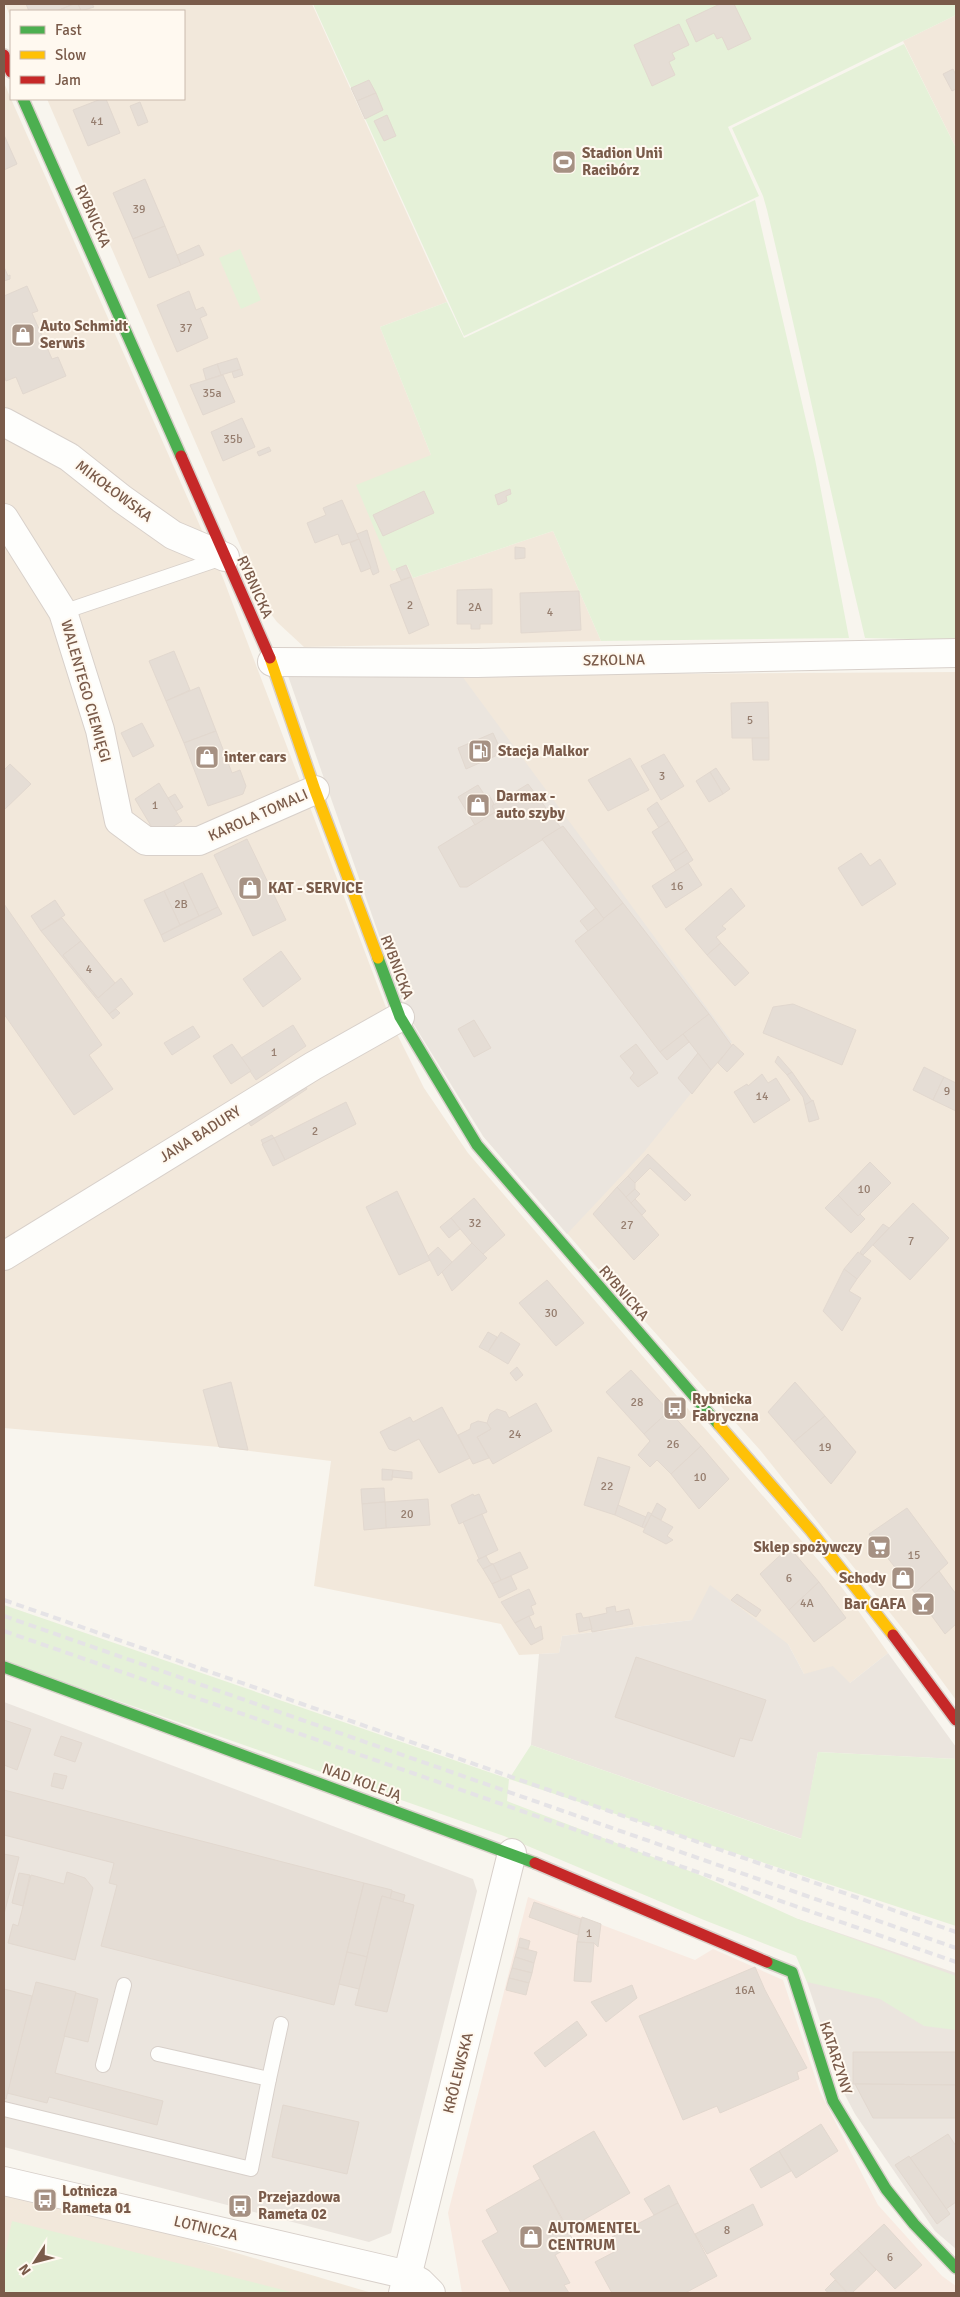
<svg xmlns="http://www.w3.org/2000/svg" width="960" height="2297" font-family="Signika,sans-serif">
<rect width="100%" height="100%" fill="#f8f5ee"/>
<g fill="#f2e8db">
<polygon points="5,4 312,4 447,302 380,327 431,455 393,571 407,565 413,578 553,531 601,641 304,647 277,622 268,610 47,99 184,99 184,11 11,11 11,18"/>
<polygon points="956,15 956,148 903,41"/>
<polygon points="4,83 223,578 393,1026 424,1088 468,1153 843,1589 888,1653 850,1683 804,1674 788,1644 692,1620 562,1636 559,1653 519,1655 501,1624 314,1586 331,1461 219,1447 4,1428"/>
<polygon points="956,672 956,1700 911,1639 760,1450 591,1261 483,1136 369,676"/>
<polygon points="4,2184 372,2293 4,2293"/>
</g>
<polygon fill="#f8eae1" points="528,1897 695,1960 713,1949 783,1980 820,2092 878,2205 942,2276 956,2286 956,2293 462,2293 448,2213"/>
<g fill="#ebe5de">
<polygon points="287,673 462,676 732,1042 644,1152 567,1234 483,1136 406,1012"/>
<polygon points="710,1585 788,1644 804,1674 833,1666 850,1683 888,1653 956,1747 956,1759 818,1752 802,1839 531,1745 539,1654 559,1653 562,1636 692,1620"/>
<polygon points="4,1702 473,1879 477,1891 391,2233 369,2242 4,2147"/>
<polygon points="798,1919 956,1973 956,2249 935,2231 855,2114 844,2093 807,1982"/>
</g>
<g fill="#e5f1d8">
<polygon points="313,4 956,4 956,15 728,127 759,196 464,336"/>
<path d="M904 44 956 148V640L865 638C831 496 801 353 767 210L763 196 732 128Z"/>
<polygon points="755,200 815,459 849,638 601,641 553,531 413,578 407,565 392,571 356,485 431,455 380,327 447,302 464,338"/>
<polygon points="240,249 261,300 241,309 219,258"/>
<polygon points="4,1605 509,1779 531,1745 801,1839 818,1752 956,1759 956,1926 509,1779 507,1801 700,1875 798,1919 956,1976 956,2030 924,2026 880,1999 807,1982 796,1956 704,1920 504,1836 4,1661"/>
<polygon points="12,2221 295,2293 4,2293 4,2260"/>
</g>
<g fill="#e5ddd5" stroke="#e2d8cf">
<polygon points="26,4 70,4 71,5 57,11 29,11"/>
<polygon points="78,4 92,4 94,7 81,11"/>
<polygon points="78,4 81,11 57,11 74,4"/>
<polygon points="720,4 734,4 751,39 728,50 722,37 717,39 714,33 696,42 686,20"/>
<polygon points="679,24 689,45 672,53 675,59 669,62 675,75 652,86 634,45"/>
<polygon points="953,69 956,75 956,89 952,91 943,74"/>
<polygon points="369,80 376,93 357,101 351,88"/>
<polygon points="376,93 383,110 365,119 357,101"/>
<polygon points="101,99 106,99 120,133 88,146 73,110"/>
<polygon points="140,102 148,122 138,126 130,106"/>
<polygon points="387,115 396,136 384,141 374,121"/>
<polygon points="4,135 17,164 4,170"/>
<polygon points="145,179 165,226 133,239 113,193"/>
<polygon points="165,226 181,265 149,278 133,239"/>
<polygon points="199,245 204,255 181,265 177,255"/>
<polygon points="4,267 8,276 10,275 10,279 4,281"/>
<polygon points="27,286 38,311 32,313 52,359 58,357 66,376 23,394 16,377 6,381 4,375 4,296"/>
<polygon points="189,291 196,310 203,307 207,315 200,318 208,338 177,352 157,305"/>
<polygon points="237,358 241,369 221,375 217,364"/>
<polygon points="217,364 221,375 206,380 203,369"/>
<polygon points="241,369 243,375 234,378 232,372"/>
<polygon points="223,375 235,402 203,415 190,385"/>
<polygon points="242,418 255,447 223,461 211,432"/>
<polygon points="269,447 271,451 259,456 257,452"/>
<polygon points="510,489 511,494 506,496 507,501 498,505 495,495"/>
<polygon points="424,491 434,513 383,536 373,515"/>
<polygon points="342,500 359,539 342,545 338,534 315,543 307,523 326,515 323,508"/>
<polygon points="367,530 379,572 373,575 357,534"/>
<polygon points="359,539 371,568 361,572 350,543"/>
<polygon points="515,547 525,548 525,558 515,559"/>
<polygon points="406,565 411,577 401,580 396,569"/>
<polygon points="411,577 429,625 409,634 390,585"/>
<polygon points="492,589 492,624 480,624 480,629 471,629 471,624 457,624 457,590"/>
<polygon points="579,591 581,630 521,633 520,593"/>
<polygon points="174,651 190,690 166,701 149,661"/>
<polygon points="199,687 216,731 184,743 166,701"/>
<polygon points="768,702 769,738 732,738 731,703"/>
<polygon points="142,723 154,746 133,757 121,733"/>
<polygon points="216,731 232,773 240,770 246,786 243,794 208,806 184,743"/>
<polygon points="493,733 502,753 466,769 458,748"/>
<polygon points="752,738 769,738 769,760 753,760"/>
<polygon points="664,754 684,786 661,800 641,766"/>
<polygon points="630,758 649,790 608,811 588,780"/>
<polygon points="10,764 31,784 4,810 4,770"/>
<polygon points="716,768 730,789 723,794 710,772"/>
<polygon points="710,772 723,794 709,802 696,781"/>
<polygon points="159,783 182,821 157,836 135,799"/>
<polygon points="528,784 561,828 467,887 460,887 438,847 495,812 492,806"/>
<polygon points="478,785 486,797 489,795 494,804 492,806 495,812 475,825 458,797"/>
<polygon points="175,794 183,807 176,811 168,798"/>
<polygon points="657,802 669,821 659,828 647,809"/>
<polygon points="669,821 687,850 670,861 652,832"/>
<polygon points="563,826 623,903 604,919 542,839"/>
<polygon points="247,839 286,920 253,936 214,855"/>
<polygon points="687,850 693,860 676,871 670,861"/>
<polygon points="861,853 870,866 880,859 896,884 862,906 838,868"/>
<polygon points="688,863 702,885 666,908 652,886"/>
<polygon points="202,873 218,907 199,916 183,882"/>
<polygon points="183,882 199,916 180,925 164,891"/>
<polygon points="731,888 745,906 722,926 726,929 716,937 721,943 707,955 685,929"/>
<polygon points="164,891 180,925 161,935 144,900"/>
<polygon points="55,900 65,915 41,931 31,916"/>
<polygon points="623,903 709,1014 660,1052 575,941"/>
<polygon points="4,904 102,1045 89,1055 113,1089 74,1115 4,1014"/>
<polygon points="218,907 222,914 164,942 161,935"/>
<polygon points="596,908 604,919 588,931 580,921"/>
<polygon points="62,918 81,941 63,955 98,998 121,978 133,994 109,1014 41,931"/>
<polygon points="81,941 115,983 98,998 63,955"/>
<polygon points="721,943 749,973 735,986 707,955"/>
<polygon points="281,951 301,979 263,1007 243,979"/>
<polygon points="793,1004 856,1030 842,1065 763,1033 773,1007"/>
<polygon points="116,1009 120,1013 113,1019 109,1014"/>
<polygon points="709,1014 732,1046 711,1070 683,1034"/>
<polygon points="474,1020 491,1048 474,1057 458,1029"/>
<polygon points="293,1025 306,1046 256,1080 241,1058"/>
<polygon points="193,1026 200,1037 172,1055 164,1043"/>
<polygon points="683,1034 689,1042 667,1060 660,1052"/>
<polygon points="232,1044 251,1071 231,1084 213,1056"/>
<polygon points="636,1044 658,1073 638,1087 630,1078 634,1073 620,1056"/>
<polygon points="733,1044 744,1054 727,1072 718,1063"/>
<polygon points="698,1053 711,1070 692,1094 678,1078"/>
<polygon points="778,1056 792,1072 787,1075 775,1062"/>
<polygon points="924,1067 944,1077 933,1100 913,1090"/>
<polygon points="792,1072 812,1101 805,1105 803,1097 787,1075"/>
<polygon points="762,1074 768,1083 776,1078 790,1100 754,1123 734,1092 747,1084 748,1086"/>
<polygon points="944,1077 956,1083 956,1111 933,1100"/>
<polygon points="301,1079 307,1089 251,1126 244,1116"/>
<polygon points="813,1100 819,1119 809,1122 805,1105"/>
<polygon points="346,1102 356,1124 285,1160 274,1138"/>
<polygon points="272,1135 274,1138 263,1144 261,1140"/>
<polygon points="274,1138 285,1160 273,1166 262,1144"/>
<polygon points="648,1154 691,1195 685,1201 650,1168 635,1183 628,1176"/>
<polygon points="870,1162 891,1183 858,1216 838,1195"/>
<polygon points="628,1176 635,1183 635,1189 626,1197 617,1187"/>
<polygon points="617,1187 659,1235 634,1260 593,1214"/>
<polygon points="635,1189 640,1194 631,1203 626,1197"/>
<polygon points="397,1191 430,1260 399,1275 366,1207"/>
<polygon points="838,1195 858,1216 860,1214 865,1219 851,1233 825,1208"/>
<polygon points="474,1198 505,1235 482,1255 451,1218"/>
<polygon points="635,1199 646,1211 642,1215 631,1203"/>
<polygon points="913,1203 949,1238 910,1280 873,1245"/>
<polygon points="451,1218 460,1229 449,1238 440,1227"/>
<polygon points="883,1224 889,1228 863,1255 860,1252"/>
<polygon points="472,1243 487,1258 452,1291 442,1272"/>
<polygon points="438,1247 452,1262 438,1276 428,1256"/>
<polygon points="858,1252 871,1261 857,1279 844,1269"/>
<polygon points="844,1269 857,1279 849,1291 861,1298 842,1331 823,1311"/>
<polygon points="547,1280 584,1323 556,1346 519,1303"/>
<polygon points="488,1332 497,1337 488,1352 479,1347"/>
<polygon points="501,1332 520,1344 508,1364 488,1352"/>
<polygon points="517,1367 523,1375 516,1381 510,1373"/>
<polygon points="631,1370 669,1411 644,1434 606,1392"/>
<polygon points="231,1382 248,1450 219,1447 203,1390"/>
<polygon points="795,1382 825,1416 794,1442 768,1412"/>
<polygon points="536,1403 552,1431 493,1464 477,1437 491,1429 487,1423 490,1414 497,1409 506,1412 509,1418"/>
<polygon points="442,1407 470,1458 439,1473 419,1439 395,1451 389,1449 380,1432 410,1417 413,1422"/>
<polygon points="669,1411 701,1446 671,1474 657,1460 650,1467 638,1455 650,1441 644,1434"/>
<polygon points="825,1416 856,1452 831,1484 794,1442"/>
<polygon points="478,1421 487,1423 491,1429 477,1437 489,1458 473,1464 458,1435 470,1429 471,1424"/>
<polygon points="701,1446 729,1479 699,1509 671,1474"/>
<polygon points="598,1457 630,1467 615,1515 584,1505"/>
<polygon points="382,1469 393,1470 392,1480 382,1480"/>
<polygon points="393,1470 412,1472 412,1479 392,1477"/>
<polygon points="384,1488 385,1502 362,1504 361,1489"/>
<polygon points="473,1494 474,1496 479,1494 487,1512 459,1524 451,1505"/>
<polygon points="428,1499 430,1525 386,1528 385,1502"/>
<polygon points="385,1502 386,1528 364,1530 362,1504"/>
<polygon points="657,1503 666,1509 661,1520 651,1515"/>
<polygon points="618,1505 646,1517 642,1527 615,1515"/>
<polygon points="907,1508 948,1563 915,1593 869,1534"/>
<polygon points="648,1512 652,1514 644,1528 642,1527"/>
<polygon points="482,1514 498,1550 479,1559 463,1522"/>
<polygon points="651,1515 673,1527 667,1536 673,1540 666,1544 643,1532"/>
<polygon points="789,1547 819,1582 789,1610 760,1574"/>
<polygon points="520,1552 528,1568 501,1580 493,1564"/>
<polygon points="486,1556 490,1563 493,1564 483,1569 477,1560"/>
<polygon points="493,1564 501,1580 492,1584 483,1569"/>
<polygon points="939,1571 956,1594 956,1624 945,1634 915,1593"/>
<polygon points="511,1576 517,1589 499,1598 492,1584"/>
<polygon points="819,1582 846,1618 814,1642 789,1610"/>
<polygon points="529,1589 536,1604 531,1606 534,1614 515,1623 501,1602"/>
<polygon points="737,1594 761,1610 756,1617 731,1600"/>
<polygon points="615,1606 616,1612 629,1609 633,1624 592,1632 589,1617 607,1613 606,1608"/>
<polygon points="581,1613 583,1618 589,1617 592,1629 579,1632 576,1614"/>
<polygon points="529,1616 535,1629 541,1626 543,1639 531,1645 515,1623"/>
<polygon points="636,1657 766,1700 752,1741 740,1738 734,1757 615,1717"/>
<polygon points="4,1720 31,1729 17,1770 4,1765"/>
<polygon points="61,1736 82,1743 75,1762 54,1755"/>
<polygon points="54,1773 67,1776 63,1789 51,1786"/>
<polygon points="4,1790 364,1883 334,2005 101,1946 117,1885 109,1883 114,1863 4,1835"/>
<polygon points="4,1854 19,1857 4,1914"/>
<polygon points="67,1872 85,1878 93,1888 75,1960 8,1943 13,1924 18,1926 31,1875 64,1884"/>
<polygon points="19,1873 30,1875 23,1906 12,1903"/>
<polygon points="364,1883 392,1890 390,1899 382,1896 367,1957 347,1952"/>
<polygon points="392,1891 405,1895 403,1902 390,1899"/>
<polygon points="382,1896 414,1905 387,2012 355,2005"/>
<polygon points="534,1902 581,1919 578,1935 529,1917"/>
<polygon points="582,1917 601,1924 598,1947 594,1943 577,1942"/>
<polygon points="520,1938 530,1941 528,1949 518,1947"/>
<polygon points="577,1942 594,1943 591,1982 574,1981"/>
<polygon points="518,1947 537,1952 534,1963 515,1957"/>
<polygon points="347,1952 367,1957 359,1989 339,1984"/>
<polygon points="515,1957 534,1963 532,1973 512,1968"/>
<polygon points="755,1967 765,1990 807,2068 797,2072 799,2079 720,2113 717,2106 683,2120 639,2016"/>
<polygon points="512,1968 532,1973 529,1983 509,1978"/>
<polygon points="509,1978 529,1983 526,1995 506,1990"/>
<polygon points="36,1982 76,1992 55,2073 163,2101 157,2125 49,2097 47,2103 7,2093"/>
<polygon points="632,1985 637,1998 606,2022 591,2002"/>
<polygon points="4,1989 32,1996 6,2099 4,2098"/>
<polygon points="76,1993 98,1999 88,2042 64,2036"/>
<polygon points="577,2021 587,2035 545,2067 534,2053"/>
<polygon points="853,2052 956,2052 956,2085 853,2084"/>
<polygon points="855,2084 956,2085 956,2118 873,2118"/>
<polygon points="283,2105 359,2122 347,2174 272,2157"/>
<polygon points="821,2124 838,2151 796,2178 779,2151"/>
<polygon points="594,2131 630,2193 568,2229 533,2166"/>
<polygon points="948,2134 956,2146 956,2202 946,2209 910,2158"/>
<polygon points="779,2151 791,2171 761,2188 750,2169"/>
<polygon points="909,2156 950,2214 937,2224 895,2165"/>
<polygon points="540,2179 575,2244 555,2255 570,2283 564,2285 569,2293 511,2293 482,2241 498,2232 486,2210"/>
<polygon points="669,2185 678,2203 654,2215 644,2199"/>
<polygon points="678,2203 717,2276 685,2293 612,2293 595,2262 618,2250 612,2237"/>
<polygon points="753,2204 763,2225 707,2254 695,2234"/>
<polygon points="884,2224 922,2265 895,2289 857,2249"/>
<polygon points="857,2249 876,2270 852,2293 848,2293 830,2274"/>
<polygon points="835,2280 847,2293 829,2293 825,2290"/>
</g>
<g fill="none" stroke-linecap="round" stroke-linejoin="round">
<g stroke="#d8d0ca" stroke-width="16">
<g id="lane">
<polyline points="63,612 222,558"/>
<polyline points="158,2054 269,2079 281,2024"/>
<polyline points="103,2065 124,1985"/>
<polyline points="4,2109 251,2169 269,2079"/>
</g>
</g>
<g stroke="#d8d0ca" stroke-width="30">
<g id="street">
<polyline points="4,422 69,457 122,499 173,535 225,557"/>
<polyline points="4,518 63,612 100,730 119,821 146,841 199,841 315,790"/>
<polyline points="272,662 477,663 956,653"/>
<polyline points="4,1256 313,1066 400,1017"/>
<polyline points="4,2181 408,2275 420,2282 431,2293"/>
<polyline points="403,2293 512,1853"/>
</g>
</g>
<g stroke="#d8d0ca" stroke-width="14">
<g id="fast">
<polyline points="23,99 181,456"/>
<polyline points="378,958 400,1017 477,1145 719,1425"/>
<polyline points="4,1667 535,1863"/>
<polyline points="767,1962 792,1972 833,2101 886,2189 914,2224 956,2268"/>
</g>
</g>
<g stroke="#d8d0ca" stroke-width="14">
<g id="slow">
<polyline points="270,658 315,790 378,958"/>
<polyline points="719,1425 811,1531 893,1635"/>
</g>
</g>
<g stroke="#d8d0ca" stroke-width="14">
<g id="jam">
<polyline points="4,55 11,72"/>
<polyline points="181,456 270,658"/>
<polyline points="893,1635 956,1720"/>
<polyline points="535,1863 767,1962"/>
</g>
</g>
<use href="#lane" stroke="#fefefc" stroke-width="14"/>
<use href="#street" stroke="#fefefc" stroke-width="28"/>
<use href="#fast" stroke="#4caf50" stroke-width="11"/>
<use href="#slow" stroke="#ffc107" stroke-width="11"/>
<use href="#jam" stroke="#c62828" stroke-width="11"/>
<g stroke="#e5e3e6" stroke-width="4" stroke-dasharray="8 5" stroke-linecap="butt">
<polyline points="4,1600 956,1932"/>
<polyline points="4,1616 956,1948"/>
<polyline points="4,1631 956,1962"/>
</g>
</g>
<defs>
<g id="stadium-square" transform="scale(1.25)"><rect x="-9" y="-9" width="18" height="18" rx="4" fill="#a69183" stroke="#fff9f0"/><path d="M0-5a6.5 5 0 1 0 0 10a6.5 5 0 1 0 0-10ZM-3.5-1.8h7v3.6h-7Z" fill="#fff"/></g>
<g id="shop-square" transform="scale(1.25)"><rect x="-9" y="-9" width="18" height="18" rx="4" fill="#a69183" stroke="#fff9f0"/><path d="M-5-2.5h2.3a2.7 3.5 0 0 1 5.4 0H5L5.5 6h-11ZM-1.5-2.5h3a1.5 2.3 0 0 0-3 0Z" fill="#fff"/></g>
<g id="fuel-square" transform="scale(1.25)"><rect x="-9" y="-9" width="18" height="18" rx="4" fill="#a69183" stroke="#fff9f0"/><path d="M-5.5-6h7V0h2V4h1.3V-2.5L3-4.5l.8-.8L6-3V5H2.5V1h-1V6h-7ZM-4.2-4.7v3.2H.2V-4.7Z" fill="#fff"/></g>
<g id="bus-square" transform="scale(1.25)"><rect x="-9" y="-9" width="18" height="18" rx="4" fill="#a69183" stroke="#fff9f0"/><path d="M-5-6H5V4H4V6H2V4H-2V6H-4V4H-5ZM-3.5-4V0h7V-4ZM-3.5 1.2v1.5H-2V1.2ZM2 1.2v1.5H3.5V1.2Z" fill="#fff"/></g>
<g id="supermarket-square" transform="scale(1.25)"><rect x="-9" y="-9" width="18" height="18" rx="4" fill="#a69183" stroke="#fff9f0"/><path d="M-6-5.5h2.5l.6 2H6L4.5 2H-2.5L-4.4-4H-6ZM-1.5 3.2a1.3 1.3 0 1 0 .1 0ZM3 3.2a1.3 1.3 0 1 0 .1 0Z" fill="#fff"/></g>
<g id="bar-square" transform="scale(1.25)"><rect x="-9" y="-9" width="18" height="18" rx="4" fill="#a69183" stroke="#fff9f0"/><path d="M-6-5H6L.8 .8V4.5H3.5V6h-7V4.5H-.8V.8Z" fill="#fff"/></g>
</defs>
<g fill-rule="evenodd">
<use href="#stadium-square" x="564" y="162"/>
<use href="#shop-square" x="23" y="335"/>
<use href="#fuel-square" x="480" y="751"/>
<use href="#shop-square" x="207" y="757"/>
<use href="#shop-square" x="478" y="805"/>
<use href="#shop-square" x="250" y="888"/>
<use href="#bus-square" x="675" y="1408"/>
<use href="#supermarket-square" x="879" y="1547"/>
<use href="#shop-square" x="903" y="1578"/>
<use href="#bar-square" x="923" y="1604"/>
<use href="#bus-square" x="45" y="2200"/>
<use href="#bus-square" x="240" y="2206"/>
<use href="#shop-square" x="531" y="2237"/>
</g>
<g text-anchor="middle" stroke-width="4" stroke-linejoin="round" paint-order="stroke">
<g font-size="12" fill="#967e6f">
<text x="97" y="125">41</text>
<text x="139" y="213">39</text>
<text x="186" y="332">37</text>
<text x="212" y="397">35a</text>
<text x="233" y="443">35b</text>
<text x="410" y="609">2</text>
<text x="475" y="611">2A</text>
<text x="550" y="616">4</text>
<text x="750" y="724">5</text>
<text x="662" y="780">3</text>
<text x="155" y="809">1</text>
<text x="677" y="890">16</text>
<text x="181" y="908">2B</text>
<text x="89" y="973">4</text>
<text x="274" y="1056">1</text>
<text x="947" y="1095">9</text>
<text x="762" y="1100">14</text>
<text x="315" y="1135">2</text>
<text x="864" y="1193">10</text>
<text x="475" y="1227">32</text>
<text x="627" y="1229">27</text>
<text x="911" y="1245">7</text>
<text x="551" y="1317">30</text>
<text x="637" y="1406">28</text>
<text x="515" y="1438">24</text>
<text x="673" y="1448">26</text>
<text x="825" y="1451">19</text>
<text x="700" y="1481">10</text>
<text x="607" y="1490">22</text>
<text x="407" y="1518">20</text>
<text x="914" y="1559">15</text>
<text x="789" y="1582">6</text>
<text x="807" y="1607">4A</text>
<text x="589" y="1937">1</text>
<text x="745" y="1994">16A</text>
<text x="727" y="2234">8</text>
<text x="890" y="2261">6</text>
</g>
<g font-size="15" font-weight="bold" fill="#7a5b4a" stroke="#fff9f0" text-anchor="start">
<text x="582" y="158">Stadion Unii<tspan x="582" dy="17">Racibórz</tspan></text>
<text x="40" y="331">Auto Schmidt<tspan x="40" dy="17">Serwis</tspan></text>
<text x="498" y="756">Stacja Malkor</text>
<text x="224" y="762">inter cars</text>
<text x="496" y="801">Darmax -<tspan x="496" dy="17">auto szyby</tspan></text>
<text x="268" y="893">KAT - SERVICE</text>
<text x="692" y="1404">Rybnicka<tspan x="692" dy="17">Fabryczna</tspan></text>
<text x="862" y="1552" text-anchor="end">Sklep spożywczy</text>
<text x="886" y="1583" text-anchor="end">Schody</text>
<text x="906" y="1609" text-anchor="end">Bar GAFA</text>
<text x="62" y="2196">Lotnicza<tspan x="62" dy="17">Rameta 01</tspan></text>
<text x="258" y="2202">Przejazdowa<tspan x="258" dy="17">Rameta 02</tspan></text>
<text x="548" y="2233">AUTOMENTEL<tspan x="548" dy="17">CENTRUM</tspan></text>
</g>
<g font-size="15" fill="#7a5b4a" stroke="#fff9f0">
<text transform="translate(93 216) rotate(66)" y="5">RYBNICKA</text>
<text transform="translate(114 491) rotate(37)" y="5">MIKOŁOWSKA</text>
<text transform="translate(255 587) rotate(66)" y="5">RYBNICKA</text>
<text transform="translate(614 660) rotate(-1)" y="5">SZKOLNA</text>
<text transform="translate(86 691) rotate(74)" y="5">WALENTEGO CIEMIĘGI</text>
<text transform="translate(258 815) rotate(-24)" y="5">KAROLA TOMALI</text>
<text transform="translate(397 967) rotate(69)" y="5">RYBNICKA</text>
<text transform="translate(200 1134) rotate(-32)" y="5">JANA BADURY</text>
<text transform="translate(624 1293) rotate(49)" y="5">RYBNICKA</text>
<text transform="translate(362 1782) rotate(20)" y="5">NAD KOLEJĄ</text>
<text transform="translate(836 2058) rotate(72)" y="5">KATARZYNY</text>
<text transform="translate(458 2073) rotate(-76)" y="5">KRÓLEWSKA</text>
<text transform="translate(206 2228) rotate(13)" y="5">LOTNICZA</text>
</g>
</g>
<rect width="960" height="2297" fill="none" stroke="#7a5b4a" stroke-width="10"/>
<rect x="10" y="10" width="175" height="90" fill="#fff9f0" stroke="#cabaae"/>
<rect x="20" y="26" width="25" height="8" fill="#4caf50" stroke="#cabaae"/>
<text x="55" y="35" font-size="15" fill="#7a5b4a">Fast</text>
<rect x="20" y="51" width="25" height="8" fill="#ffc107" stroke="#cabaae"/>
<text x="55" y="60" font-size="15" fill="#7a5b4a">Slow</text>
<rect x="20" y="76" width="25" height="8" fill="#c62828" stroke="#cabaae"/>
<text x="55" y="85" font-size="15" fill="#7a5b4a">Jam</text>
<g transform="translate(35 2262) rotate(234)" stroke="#fff9f0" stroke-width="4" paint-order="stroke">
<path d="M0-4L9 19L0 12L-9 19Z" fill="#7a5b4a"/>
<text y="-8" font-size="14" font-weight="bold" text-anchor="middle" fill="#7a5b4a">N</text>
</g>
</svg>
